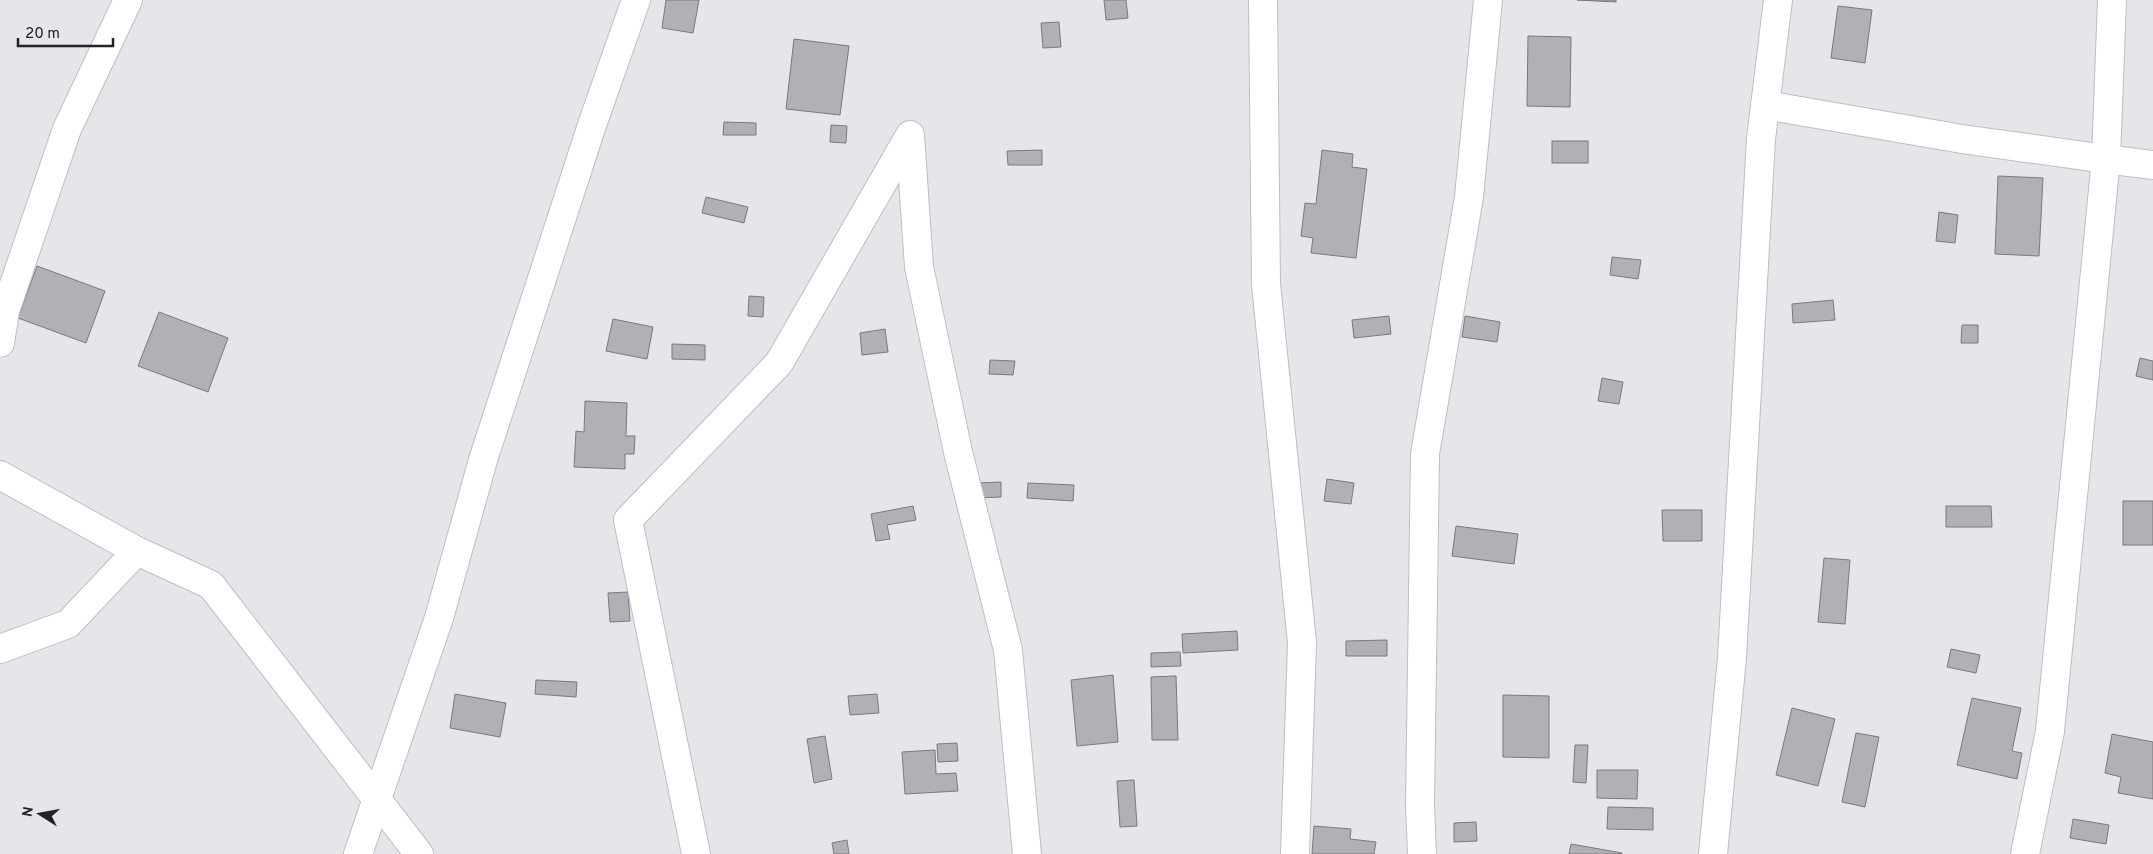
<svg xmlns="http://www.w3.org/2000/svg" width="2153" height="854" font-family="Overpass,sans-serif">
<rect width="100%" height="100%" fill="#e7e5ea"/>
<g fill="#b2b0b6" stroke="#7b797e">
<polygon points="666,0 699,0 693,33 662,28"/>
<polygon points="1104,0 1126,0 1128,18 1106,20"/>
<polygon points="1577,0 1616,0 1616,2"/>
<polygon points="1838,6 1872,10 1865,63 1831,58"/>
<polygon points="1059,22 1061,47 1043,48 1041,23"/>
<polygon points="1528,36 1571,37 1570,107 1527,106"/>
<polygon points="794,39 849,46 840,115 786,109"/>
<polygon points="724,122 756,123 756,135 723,135"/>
<polygon points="831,125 847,126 846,143 830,142"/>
<rect x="1552" y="141" width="36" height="22"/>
<polygon points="1042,150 1042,165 1008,165 1007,151"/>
<polygon points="1322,150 1353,154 1352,167 1367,169 1356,258 1311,253 1313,238 1301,236 1305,203 1316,204"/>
<polygon points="1998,176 2043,178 2039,256 1995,254"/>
<polygon points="706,197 748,207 744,223 702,213"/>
<polygon points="1939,212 1958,215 1955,243 1936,241"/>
<polygon points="1612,257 1641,260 1638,279 1610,275"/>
<polygon points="37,266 105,291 86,343 18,318"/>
<polygon points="749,296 764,297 763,317 748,316"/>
<polygon points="1833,300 1835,320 1793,323 1792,304"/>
<polygon points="159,312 228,338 208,392 138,366"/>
<polygon points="1389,316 1391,334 1354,338 1352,320"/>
<polygon points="1465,316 1500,322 1497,342 1462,337"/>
<polygon points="613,319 653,327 647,359 606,351"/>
<polygon points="1962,325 1978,325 1978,343 1961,343"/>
<polygon points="885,329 888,352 862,355 860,333"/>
<polygon points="672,344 705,345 705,360 672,359"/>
<polygon points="2140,358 2153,361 2153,380 2136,376"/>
<polygon points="990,360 1015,361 1013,375 989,374"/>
<polygon points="1602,378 1623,382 1619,404 1598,401"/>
<polygon points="585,401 627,403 626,436 635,436 634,454 625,454 625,469 574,467 576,431 584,432"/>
<polygon points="1327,479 1354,483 1351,504 1324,501"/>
<polygon points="1001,482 1001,497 977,498 976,483"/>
<polygon points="1028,483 1074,485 1073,501 1027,498"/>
<rect x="2123" y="501" width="30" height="44"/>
<polygon points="913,506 916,520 887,525 890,539 876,541 871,514"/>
<polygon points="1946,506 1991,506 1992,527 1946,527"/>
<polygon points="1662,510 1702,510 1702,541 1663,541"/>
<polygon points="1456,526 1518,534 1514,564 1452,556"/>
<polygon points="1824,558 1850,560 1845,624 1818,622"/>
<polygon points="628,592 630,621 610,622 608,593"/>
<polygon points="1237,631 1238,650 1183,653 1182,634"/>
<polygon points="1387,640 1387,656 1346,656 1346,641"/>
<polygon points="1951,649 1980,655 1976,673 1947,667"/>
<polygon points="1180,652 1181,666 1151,667 1151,653"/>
<polygon points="1113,675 1118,742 1077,746 1071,680"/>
<polygon points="1176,676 1178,740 1152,740 1151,677"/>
<polygon points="536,680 577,682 576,697 535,694"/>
<polygon points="455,694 506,703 500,737 450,728"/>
<polygon points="877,694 879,713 850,715 848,696"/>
<polygon points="1503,695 1549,696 1549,758 1503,757"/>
<polygon points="1972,698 2021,708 2012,751 2022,753 2017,779 1957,765"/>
<polygon points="1792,708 1835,719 1818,786 1776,775"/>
<polygon points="1856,733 1879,737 1865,807 1842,802"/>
<polygon points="2112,734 2153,742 2153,799 2118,793 2121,777 2105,773"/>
<polygon points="825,736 832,779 814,783 807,739"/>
<polygon points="957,743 958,761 938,762 937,744"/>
<polygon points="1575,745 1588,745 1586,783 1573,782"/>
<polygon points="935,750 936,774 956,773 958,791 905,794 902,752"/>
<polygon points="1597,770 1638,770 1637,799 1597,798"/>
<polygon points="1134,780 1137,826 1120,827 1117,781"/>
<polygon points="1608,807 1653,808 1653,830 1607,829"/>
<polygon points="2073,819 2109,825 2106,844 2070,838"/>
<polygon points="1476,822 1477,841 1454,842 1454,823"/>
<polygon points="1314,826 1351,829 1350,839 1376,842 1374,854 1312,854"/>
<polygon points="847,840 849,854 834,854 832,843"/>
<polygon points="1571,844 1622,853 1622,854 1569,854"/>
</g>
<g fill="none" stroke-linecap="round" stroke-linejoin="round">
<g stroke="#bfbdc3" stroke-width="30">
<g id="minor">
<polyline points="1263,0 1266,284 1302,643 1295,854"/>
<polyline points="2112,0 2106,159 2153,165"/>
<polyline points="1765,105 1962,139 2106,159 2050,731 2025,854"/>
<polyline points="0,343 5,311 67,129 128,0"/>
<polyline points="0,475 137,551"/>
<polyline points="0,649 68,624 137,551 211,585 419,854"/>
<polyline points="358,854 439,618 483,460 592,125 636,0"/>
<polyline points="696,854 628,520 779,363 910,135 919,267 958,452 1008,650 1027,854"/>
<polyline points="1422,854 1420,805 1425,454 1469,197 1488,0"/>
<polyline points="1713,854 1732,658 1761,139 1778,0"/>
</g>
</g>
<use href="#minor" stroke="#fff" stroke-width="28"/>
</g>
<g transform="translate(40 814) rotate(281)" stroke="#e7e5ea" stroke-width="4" paint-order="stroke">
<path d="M0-4L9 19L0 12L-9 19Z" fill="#232224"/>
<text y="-8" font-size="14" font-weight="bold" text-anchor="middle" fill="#232224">N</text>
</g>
<path d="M18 38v8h95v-8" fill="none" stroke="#232224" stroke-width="2.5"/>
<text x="25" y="38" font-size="15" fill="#232224" stroke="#e7e5ea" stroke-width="4" paint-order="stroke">20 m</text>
</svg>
